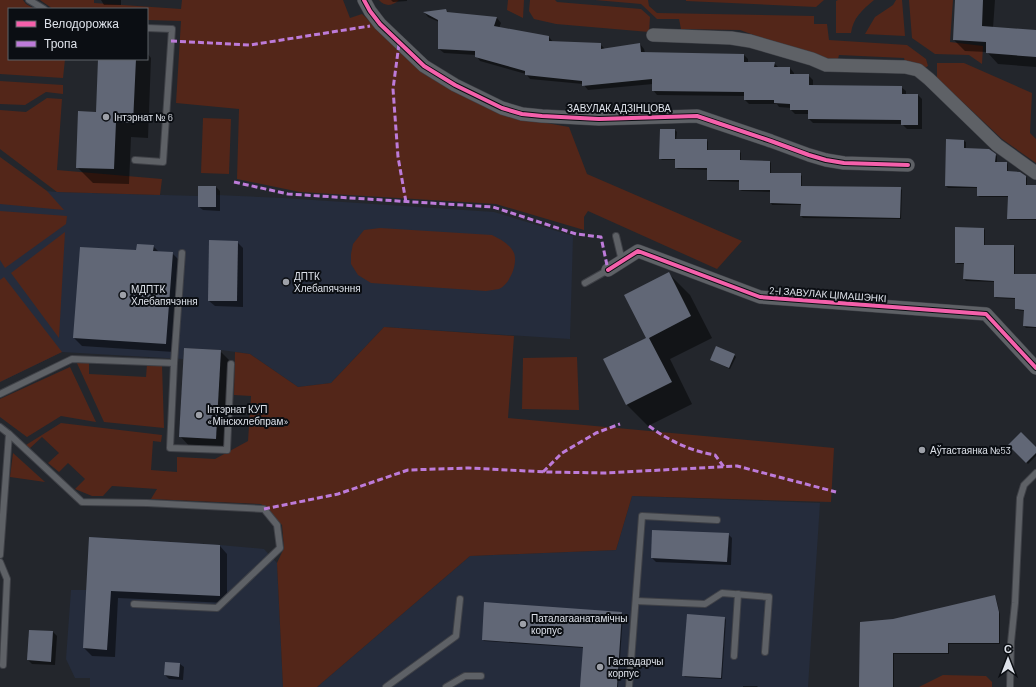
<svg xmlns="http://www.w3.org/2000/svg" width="1036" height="687" font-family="Barlow,sans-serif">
<rect width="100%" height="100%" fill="#23262c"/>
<g fill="#252c3c">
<polygon points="198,186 216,186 217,195 283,198 494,212 573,236 570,339 384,327 331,383 298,387 250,354 221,350 184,348 183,359 62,352 0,382 0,187 57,192 198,196"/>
<polygon points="632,496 820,503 808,687 317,687 470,556 616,550"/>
<polygon points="89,537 220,545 264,549 277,563 283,687 90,687 90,678 75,678 66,659 71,590 87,590"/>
</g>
<g fill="#532619">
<polygon points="0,0 23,0 26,4 35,9 9,9 9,59 65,59 63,78 0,74"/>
<polygon points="40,0 94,0 94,3 181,9 182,0 343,0 350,18 362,14 418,67 535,121 569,127 587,174 742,241 717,269 588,211 584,217 584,230 496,204 300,192 237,179 239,109 176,103 181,21 147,20 147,9 53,9"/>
<path d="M379 0H399C393 6 385 7 379 0Z"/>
<polygon points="508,0 524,0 523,18 507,10"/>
<polygon points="530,0 555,0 557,2 641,9 650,17 649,32 556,24 534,19 529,11"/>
<polygon points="595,0 648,0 649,6 657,13 814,16 814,24 827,24 829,40 907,45 926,59 928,66 923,69 905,62 904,58 839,55 838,59 823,60 740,30 681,29 679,19 657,19 641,4"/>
<polygon points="686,0 824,0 816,7 686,1"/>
<path d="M838 0H874C862 10 853 18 851 33H836V1Z"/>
<polygon points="896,0 902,0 905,36 865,34 875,17 893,5"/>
<polygon points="909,0 953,0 950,42 983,46 982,64 969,55 935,54 912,38"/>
<polygon points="937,63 964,63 1032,93 1030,133 1036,139 1036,163 1002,139 937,78"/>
<polygon points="0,81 63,85 63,94 46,92 25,105 0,104"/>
<polygon points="47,98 62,99 57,170 162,179 160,195 57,192 0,149 0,110 26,112"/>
<polygon points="203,118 231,119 229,174 201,173"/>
<polygon points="0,157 47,191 64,210 0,204"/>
<polygon points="0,211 67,216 66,224 5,268 0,260"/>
<path d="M380 228 492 235C500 239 510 244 514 253 518 264 510 284 499 289 495 290 490 290 486 291L371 283 358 275 351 264V254L353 244 364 230Z"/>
<polygon points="65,232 59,338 11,273"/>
<polygon points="4,277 62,352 0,382 0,280"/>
<polygon points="384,327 514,336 508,418 834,448 831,502 632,496 616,550 470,556 317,687 283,687 277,563 284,548 282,525 261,504 151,499 157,489 112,486 103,496 92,496 75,489 85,479 68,463 59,472 48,463 59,453 42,437 29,449 26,445 61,423 162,435 161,442 153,441 151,470 177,472 177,457 215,459 248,441 251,396 234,395 235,352 250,354 298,387 331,383"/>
<polygon points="577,357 579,410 522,409 523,358"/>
<polygon points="76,361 89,363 89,374 146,377 147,364 162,365 164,428 104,422"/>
<polygon points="70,367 96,422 61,416 27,437 0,417 0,399"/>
<polygon points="13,453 45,482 10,477"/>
<polygon points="943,675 986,676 992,682 992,687 919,687"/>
</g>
<g fill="#0007">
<polygon points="101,0 121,0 121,5 104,5"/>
<polygon points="391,0 407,0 407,1 393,2"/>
<polygon points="956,0 995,0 993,28 1036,31 1036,67 998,64 987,52 965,51 954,40"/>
<polygon points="445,10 449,13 497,18 501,23 499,28 549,37 553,42 600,44 605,49 640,44 644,49 645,53 744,55 748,59 748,63 774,63 779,68 790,68 794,73 794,75 808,75 813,80 813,86 901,87 906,91 906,95 918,95 922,99 922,129 907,129 902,124 813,123 809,119 809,114 795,114 791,110 791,108 779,107 777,104 749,104 745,100 745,96 657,95 653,90 653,84 588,90 583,84 530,79 526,74 480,61 476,55 444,53 439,49 439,22 428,17 425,13"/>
<polygon points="147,53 151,58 148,138 131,137 129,184 93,183 77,167 97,113 99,59 147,59"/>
<polygon points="675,130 677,132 676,140 707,140 708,142 708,151 739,151 741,153 741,161 770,162 771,163 771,174 800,174 802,176 802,187 900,188 902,190 901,219 803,218 801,216 802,205 772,205 771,203 771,192 742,191 740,190 740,182 709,181 708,180 708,170 678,169 676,168 676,160 662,160 660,158"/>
<polygon points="947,140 964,141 966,142 966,149 995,155 997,156 997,163 1007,163 1008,165 1008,172 1026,177 1027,178 1027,186 1036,186 1036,220 1010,220 1008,218 1009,197 979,197 978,195 978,188 948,188 946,186"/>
<polygon points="216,187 220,191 220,211 203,210 199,207"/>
<polygon points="984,229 985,230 985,246 1014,246 1015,248 1015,275 1036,275 1036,328 1026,328 1024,326 1024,311 1017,310 1016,309 1016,299 996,298 995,297 995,282 966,281 964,279 965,264 957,264 956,262"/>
<polygon points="237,242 243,248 243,307 215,306 209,301"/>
<polygon points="153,246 159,252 172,253 180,261 174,352 82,346 74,338 137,251"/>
<polygon points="668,273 690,295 712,338 670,359 692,404 648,426 627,405"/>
<polygon points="220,351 232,363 227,450 191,448 180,436"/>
<polygon points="734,355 736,357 730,369 711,360"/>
<polygon points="1009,445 1036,449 1036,456 1028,464"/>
<polygon points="728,534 732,538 731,565 656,562 652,558"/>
<polygon points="90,538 220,546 227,554 227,603 118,598 115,657 92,656 84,648"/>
<polygon points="994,596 996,598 1000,614 1000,644 949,644 949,654 894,654 894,687 860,687 893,620"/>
<polygon points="622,613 623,615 618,687 581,687 584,648 484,641 483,640"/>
<polygon points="725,618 726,620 722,679 685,677 683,675"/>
<polygon points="30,631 53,632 57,636 55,665 32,664 28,660"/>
<polygon points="166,663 180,664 184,667 183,680 169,679 165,675"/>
<polygon points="743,686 757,686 758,687 743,687"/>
</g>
<g fill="#616776">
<polygon points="955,0 983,0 982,26 1036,30 1036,57 986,53 986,42 953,40"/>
<polygon points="446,9 447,12 497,17 494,26 549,36 549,41 601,43 601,49 640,43 641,52 744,54 744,62 775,62 774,67 790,67 790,74 809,74 809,85 902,86 902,94 918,94 918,125 901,125 901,120 808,119 808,110 790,110 790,104 774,103 774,100 744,100 744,92 652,91 652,79 582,86 582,81 525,75 525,71 475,57 475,51 438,49 438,20 423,12"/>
<polygon points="98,59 136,59 133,123 116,122 114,169 76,168 78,111 96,112"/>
<polygon points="660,129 675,129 675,139 707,139 707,150 740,150 740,160 770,161 770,173 801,173 801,186 901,187 900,218 800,216 801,204 770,203 770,190 739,190 739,180 707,180 707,168 675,168 675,159 659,159"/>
<polygon points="946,139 964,140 964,148 989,149 996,154 995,162 1007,162 1007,171 1020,172 1026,176 1026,185 1036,185 1036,219 1007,219 1008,196 977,196 977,187 945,186"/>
<rect x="198" y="186" width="18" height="21"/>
<polygon points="955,227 984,228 984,245 1014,245 1014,274 1036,274 1036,327 1023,326 1024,310 1015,309 1015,298 994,297 994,281 963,279 964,263 955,263"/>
<polygon points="209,240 238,241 237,301 208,301"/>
<polygon points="137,244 154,245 153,251 173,252 166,344 73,338 80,247 136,250"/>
<polygon points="669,272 691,316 649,338 672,382 626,405 603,359 646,338 624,295"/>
<polygon points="716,346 735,354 729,368 710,360"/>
<polygon points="184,348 221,350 216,439 179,437"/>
<polygon points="1021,432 1036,447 1036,453 1026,463 1008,445"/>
<polygon points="652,530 729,533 727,562 651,558"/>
<polygon points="89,537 220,545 220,596 111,591 107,650 83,648"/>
<polygon points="995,595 999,612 999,643 948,643 948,653 893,653 893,687 859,687 860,622 893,619"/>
<polygon points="484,602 622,612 617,687 580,687 583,647 482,640"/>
<polygon points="687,614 725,617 721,678 682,676"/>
<polygon points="29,630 53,631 51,662 27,660"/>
<polygon points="165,662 180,663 179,677 164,675"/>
</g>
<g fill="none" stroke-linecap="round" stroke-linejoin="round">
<g stroke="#3f4147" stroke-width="8">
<g id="service">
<polyline points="29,0 44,9"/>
<polyline points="135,160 163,162 172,29 147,28"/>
<polyline points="616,236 622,261"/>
<polyline points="585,283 608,270"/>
<polyline points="174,363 170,448 227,450 231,364"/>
<polyline points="0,394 72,359 174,363 182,253"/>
<polyline points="0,427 9,434 0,555"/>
<polyline points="9,434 82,502 147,503 264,509 277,525 280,548 217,608 134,604"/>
<polyline points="0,562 7,579 3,665"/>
<polyline points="636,601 705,604 722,593 769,597 765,652"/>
<polyline points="734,656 738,594"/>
<polyline points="386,687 456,636 460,599"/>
<polyline points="446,687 465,676 481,676"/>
<polyline points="629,687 642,516 717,520"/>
<polyline points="1010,687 1011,642 1015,603 1020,498 1024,485 1036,473"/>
</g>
</g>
<g stroke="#3f4147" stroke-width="14">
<g id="minor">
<polyline points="364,0 370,11 380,24 424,66 455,85 502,108 522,114 542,116 599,119 697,116 771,141 809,155 826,160 844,163 908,165"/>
<polyline points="653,35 731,38 750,41 812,59 826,65 905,67 918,70 929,79 997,145 1036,173"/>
<polyline points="608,270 638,251 760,297 986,314 1036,368"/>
</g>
</g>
<use href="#service" stroke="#5e6166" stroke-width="6"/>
<use href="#minor" stroke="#5e6166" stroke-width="13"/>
<g stroke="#bd7bd9" stroke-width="3" stroke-dasharray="6 3" stroke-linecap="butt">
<polyline points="171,41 250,45 370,26"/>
<polyline points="399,44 393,89 398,157 406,202"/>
<polyline points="234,182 288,194 493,207 576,234 601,237 608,270"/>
<path d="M649 426C669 441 691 451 715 455L724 467"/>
<polyline points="543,472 562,453 596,433 620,424"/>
<polyline points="264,509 338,494 408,470 469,468 547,472 605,473 737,466 836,492"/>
</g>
<g stroke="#0b0e13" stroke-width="6">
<g id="cycleway">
<polyline points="364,0 370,11 380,24 424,66 455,85 502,108 522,114 542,116 599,119 697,116 771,141 809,155 826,160 844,163 908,165"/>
<polyline points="608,270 638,251 760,297 986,314 1036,368"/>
</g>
</g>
<use href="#cycleway" stroke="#f560ab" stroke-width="4"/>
</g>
<g fill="#9da0a8" stroke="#0b0e13" stroke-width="1.5">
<circle cx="106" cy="117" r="4"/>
<circle cx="286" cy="282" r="4"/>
<circle cx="123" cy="295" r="4"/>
<circle cx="199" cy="415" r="4"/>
<circle cx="922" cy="450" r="4"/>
<circle cx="523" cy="624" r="4"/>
<circle cx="600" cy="667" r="4"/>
</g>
<g text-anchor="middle" stroke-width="4" stroke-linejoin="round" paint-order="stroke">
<g font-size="10" fill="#dee2ea" stroke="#0b0e13">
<text x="619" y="112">ЗАВУЛАК АДЗІНЦОВА</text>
<text transform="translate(828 294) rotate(4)" y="4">2-І ЗАВУЛАК ЦІМАШЭНКІ</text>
</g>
<g font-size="10" fill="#dee2ea" stroke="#0b0e13" text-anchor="start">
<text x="114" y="121">Інтэрнат № 6</text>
<text x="294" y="280">ДПТК<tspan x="294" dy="12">Хлебапячэння</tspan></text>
<text x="131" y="293">МДПТК<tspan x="131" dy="12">Хлебапячэння</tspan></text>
<text x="207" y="413">Інтэрнат КУП<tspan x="207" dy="12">«Мінскхлебпрам»</tspan></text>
<text x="930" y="454">Аўтастаянка №53</text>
<text x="531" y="622">Паталагаанатамічны<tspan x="531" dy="12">корпус</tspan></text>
<text x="608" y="665">Гаспадарчы<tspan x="608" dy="12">корпус</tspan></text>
</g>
</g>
<rect x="8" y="8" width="140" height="52" fill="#0b0e13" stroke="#5f6369"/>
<rect x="16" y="21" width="20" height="6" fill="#f560ab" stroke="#5f6369"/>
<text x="44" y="28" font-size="12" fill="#dee2ea">Велодорожка</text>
<rect x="16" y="41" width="20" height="6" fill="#bd7bd9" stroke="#5f6369"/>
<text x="44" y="48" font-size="12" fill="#dee2ea">Тропа</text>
<g transform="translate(1008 659)" stroke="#0b0e13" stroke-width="3" paint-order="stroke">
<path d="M0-3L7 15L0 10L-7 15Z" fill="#dee2ea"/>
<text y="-6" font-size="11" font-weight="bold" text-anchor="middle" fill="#dee2ea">С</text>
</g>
</svg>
